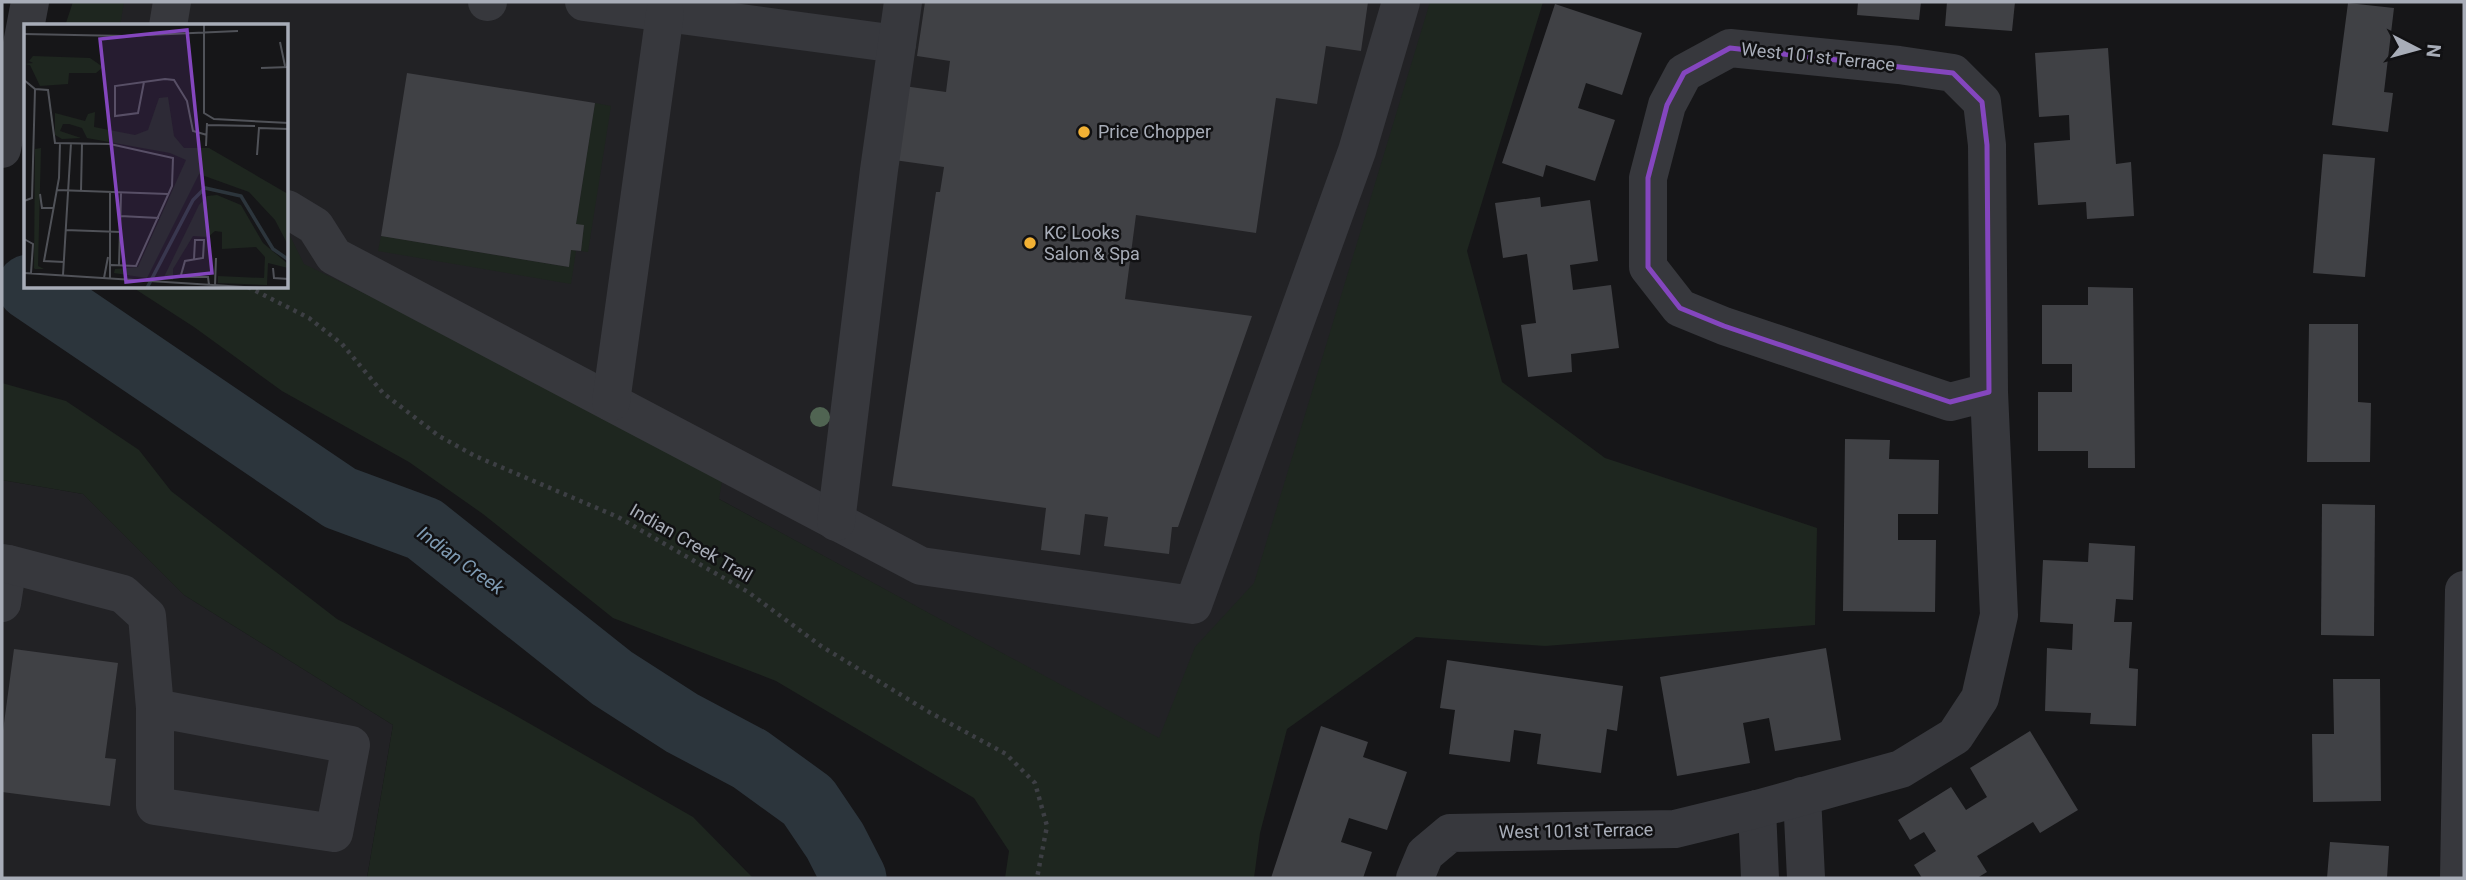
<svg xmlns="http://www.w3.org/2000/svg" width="2466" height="880" font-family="Roboto,sans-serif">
<rect width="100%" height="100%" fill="#161618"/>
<g fill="#222225">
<polygon points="73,2 1457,2 1205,781 1159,739 719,499 287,270 287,26 67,26"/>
<polygon points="2,480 83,494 184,595 393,725 367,878 2,878"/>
</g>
<g fill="#1e261f">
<polygon points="73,2 124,2 120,26 65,26"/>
<polygon points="1430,2 1543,2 1467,251 1502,382 1605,458 1817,528 1815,625 1545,646 1416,637 1287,729 1260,833 1254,878 1005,878 1009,851 974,798 776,681 613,618 483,514 409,462 282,391 194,327 132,287 287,287 287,230 304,264 724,469 719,499 1159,738 1195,647 1254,583"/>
<polygon points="595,103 611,106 588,252 581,251 584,226 576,224"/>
<polygon points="381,236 568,267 571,250 576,251 571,284 378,251"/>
<polygon points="2,383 66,401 139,450 171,491 337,619 504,709 693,817 753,878 367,878 393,725 184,595 83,494 2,480"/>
</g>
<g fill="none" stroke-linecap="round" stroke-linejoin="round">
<polyline stroke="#2c353c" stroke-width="65" points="29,287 340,498 424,529 612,678 682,723 750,759 808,801 835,841 854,878"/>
</g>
<g fill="#404145">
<polygon points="925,2 1368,2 1361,51 1326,46 1317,104 1276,98 1256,233 1136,215 1125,299 1252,316 1178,527 1172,527 1169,554 1104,546 1108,517 1085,514 1080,555 1041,550 1046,508 892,486 936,192 940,192 944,167 894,160 904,86 946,92 950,61 917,56"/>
<polygon points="1858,2 1921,2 1919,20 1857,15"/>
<polygon points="1947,2 2015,2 2012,31 1945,26"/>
<polygon points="2348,3 2394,8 2384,92 2393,93 2388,132 2332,125"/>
<polygon points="1555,4 1642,33 1622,95 1586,83 1578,108 1615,120 1595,181 1546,165 1543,177 1502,163"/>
<polygon points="2108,48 2116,164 2131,162 2134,216 2087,219 2086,202 2038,205 2034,143 2070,140 2069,115 2039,117 2035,53"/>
<polygon points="407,73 595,103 576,224 584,225 581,251 571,250 569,267 381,236"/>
<polygon points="2323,154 2375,158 2365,277 2313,273"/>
<polygon points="1540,197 1541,207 1590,200 1598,261 1570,265 1573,290 1611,285 1619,348 1571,354 1572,372 1528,377 1521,325 1536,323 1527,254 1503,258 1495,203"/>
<polygon points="2088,287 2133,288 2135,468 2088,468 2088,451 2038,451 2038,392 2072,392 2072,364 2042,364 2042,305 2088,305"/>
<polygon points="2309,324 2358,324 2358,402 2371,403 2370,462 2307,462"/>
<polygon points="1845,439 1890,440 1889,459 1939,460 1938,514 1898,514 1898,540 1936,540 1935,612 1843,611"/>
<polygon points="2322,504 2375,505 2374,636 2321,635"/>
<polygon points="2089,543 2135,546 2133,600 2116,599 2114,622 2132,622 2129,668 2138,669 2136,726 2090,724 2091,713 2045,711 2047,648 2072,650 2073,624 2040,622 2043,560 2088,562"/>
<polygon points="1826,648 1841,740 1775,751 1769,718 1743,723 1750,763 1677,776 1660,677"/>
<polygon points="14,649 118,663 105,758 116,759 110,806 2,792 2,738"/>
<polygon points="1447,660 1623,686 1617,731 1607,729 1601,773 1537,764 1541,734 1514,730 1510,762 1449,754 1455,710 1440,708"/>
<polygon points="2333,679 2380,679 2381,801 2313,802 2312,734 2334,734"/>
<polygon points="1321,726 1368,742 1363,757 1407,772 1387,830 1349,818 1341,842 1372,852 1363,878 1271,878"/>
<polygon points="2030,731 2078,810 2040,833 2033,822 1977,856 1987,872 1977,878 1922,878 1914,865 1936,851 1924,832 1910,840 1898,820 1951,787 1966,810 1987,797 1970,768"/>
<polygon points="2330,842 2389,846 2387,878 2327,878"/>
</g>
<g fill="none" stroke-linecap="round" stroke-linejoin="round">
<polyline stroke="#3d3f44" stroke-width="4.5" stroke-dasharray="3.5 5" stroke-linecap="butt" points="248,287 309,318 342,344 383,393 439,436 475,456 618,517 748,592 821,646 929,712 1006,754 1035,783 1047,826 1037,878"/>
<g stroke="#37383d" stroke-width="38">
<polyline points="487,2 488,2"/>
<polyline points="584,2 897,44"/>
<polyline points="168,26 172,2"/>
<polyline points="2,149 30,2"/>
<polyline points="287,209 315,226 334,256 921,566 1193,605 1357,151 1401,2"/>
<polyline points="611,402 665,13"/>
<polyline points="836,522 879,170 903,2"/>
<polyline points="2,563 8,564 2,603"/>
<polyline points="8,564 123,594 147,616 155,708 155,806 334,833 351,745 155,708"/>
<polyline points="1802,796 1806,878"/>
<polyline points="1757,809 1760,878"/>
<polyline points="1415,878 1425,854 1450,833 1675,829 1757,809 1901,769 1955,736 1980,698 1999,615 1989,392 1987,145 1982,102 1953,73 1899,65 1730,48 1684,73 1667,105 1648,178 1648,267 1680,308 1724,326 1950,402 1989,392"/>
<polyline points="2459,878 2464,590"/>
</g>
</g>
<circle fill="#506452" cx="820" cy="417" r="10"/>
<path fill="none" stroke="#8446be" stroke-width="5" stroke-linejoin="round" d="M1730 48 1953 73 1982 102 1987 145 1989 392 1950 402 1724 326 1680 308 1648 267V178L1667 105 1684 73Z"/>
<g fill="#f2b134" stroke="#111113" stroke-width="2.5">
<circle cx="1084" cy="132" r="7"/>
<circle cx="1030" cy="243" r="7"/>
</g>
<g text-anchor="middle" stroke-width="5" stroke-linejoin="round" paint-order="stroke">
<g font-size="18" fill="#a8adb8" stroke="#111113">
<text transform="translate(1818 57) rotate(6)" y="6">West 101st Terrace</text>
<text transform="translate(691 543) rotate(30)" y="6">Indian Creek Trail</text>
<text transform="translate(1576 831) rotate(-1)" y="6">West 101st Terrace</text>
</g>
<g font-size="18" fill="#a8adb8" stroke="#111113" text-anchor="start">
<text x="1098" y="138">Price Chopper</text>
<text x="1044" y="239">KC Looks<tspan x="1044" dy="21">Salon &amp; Spa</tspan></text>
</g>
<g font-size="19" font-style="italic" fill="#7f9bb3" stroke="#111113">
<text transform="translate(461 560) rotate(36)" y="7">Indian Creek</text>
</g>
</g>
<g transform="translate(24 24)">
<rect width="264" height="264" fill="#161618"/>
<path d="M9 32 66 34 79 43 72 49H45L44 60 16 62 6 41 0 40 9 39 5 37ZM144 73 150 112 160 124H185L264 170V221L251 196 225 168 175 150 123 254 90 249 91 245 114 243 162 136 146 129 63 114 58 104 45 100H39L36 107 57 114 38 115 31 111V89L61 97 64 90 71 88 70 103 111 111 124 106 135 74ZM17 124 14 242 20 245H11L10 244 11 125ZM193 171 217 181 239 219 264 240V244L244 239 243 261 194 259V252L240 254 241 233 232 223 198 225V208L191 207 184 213 169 212 149 245V256L139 255 175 181 183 172Z" fill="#1e261f"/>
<path fill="none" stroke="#2c353c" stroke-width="3.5" d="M123 264 169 176 181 164 217 172 249 225 265 236"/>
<path fill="none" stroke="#505258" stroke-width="2" d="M180 0V89L190 95 265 99M0 10 101 12 214 7M256 18 261 42M237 44 265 43M0 56 11 65 24 66 31 119 86 120 149 134 148 162 112 242 87 241M120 58 114 89 91 92V62L141 55 150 56 163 77 169 107 183 111M183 101 231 102M36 119 35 154 20 237 40 238M182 122 183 99M233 131 235 104 265 105M33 166 144 170M57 167 58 120M16 170 18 184H29M0 177 8 174 11 65M96 192 135 194M41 206 96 208 97 169M0 215 9 220 7 249M95 241 96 208M249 244 250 254 265 255M0 249 236 264M39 251 47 119M157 251 161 237 179 234 180 216H171L170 235M157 253H184L185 261M80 254 84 233M86 254V169M191 261 192 234"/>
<path fill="#8446be" fill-opacity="0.15" stroke="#8446be" stroke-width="3.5" d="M163 6 188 249 102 258 76 15Z"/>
<rect width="264" height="264" fill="none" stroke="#a8adb8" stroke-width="3.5"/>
</g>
<rect width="2466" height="880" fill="none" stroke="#a8adb8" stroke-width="7"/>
<g transform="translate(2417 49) rotate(96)" stroke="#111113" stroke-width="5" paint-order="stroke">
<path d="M0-5L12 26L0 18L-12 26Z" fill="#a8adb8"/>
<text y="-10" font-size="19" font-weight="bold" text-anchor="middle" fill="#a8adb8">N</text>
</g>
</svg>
